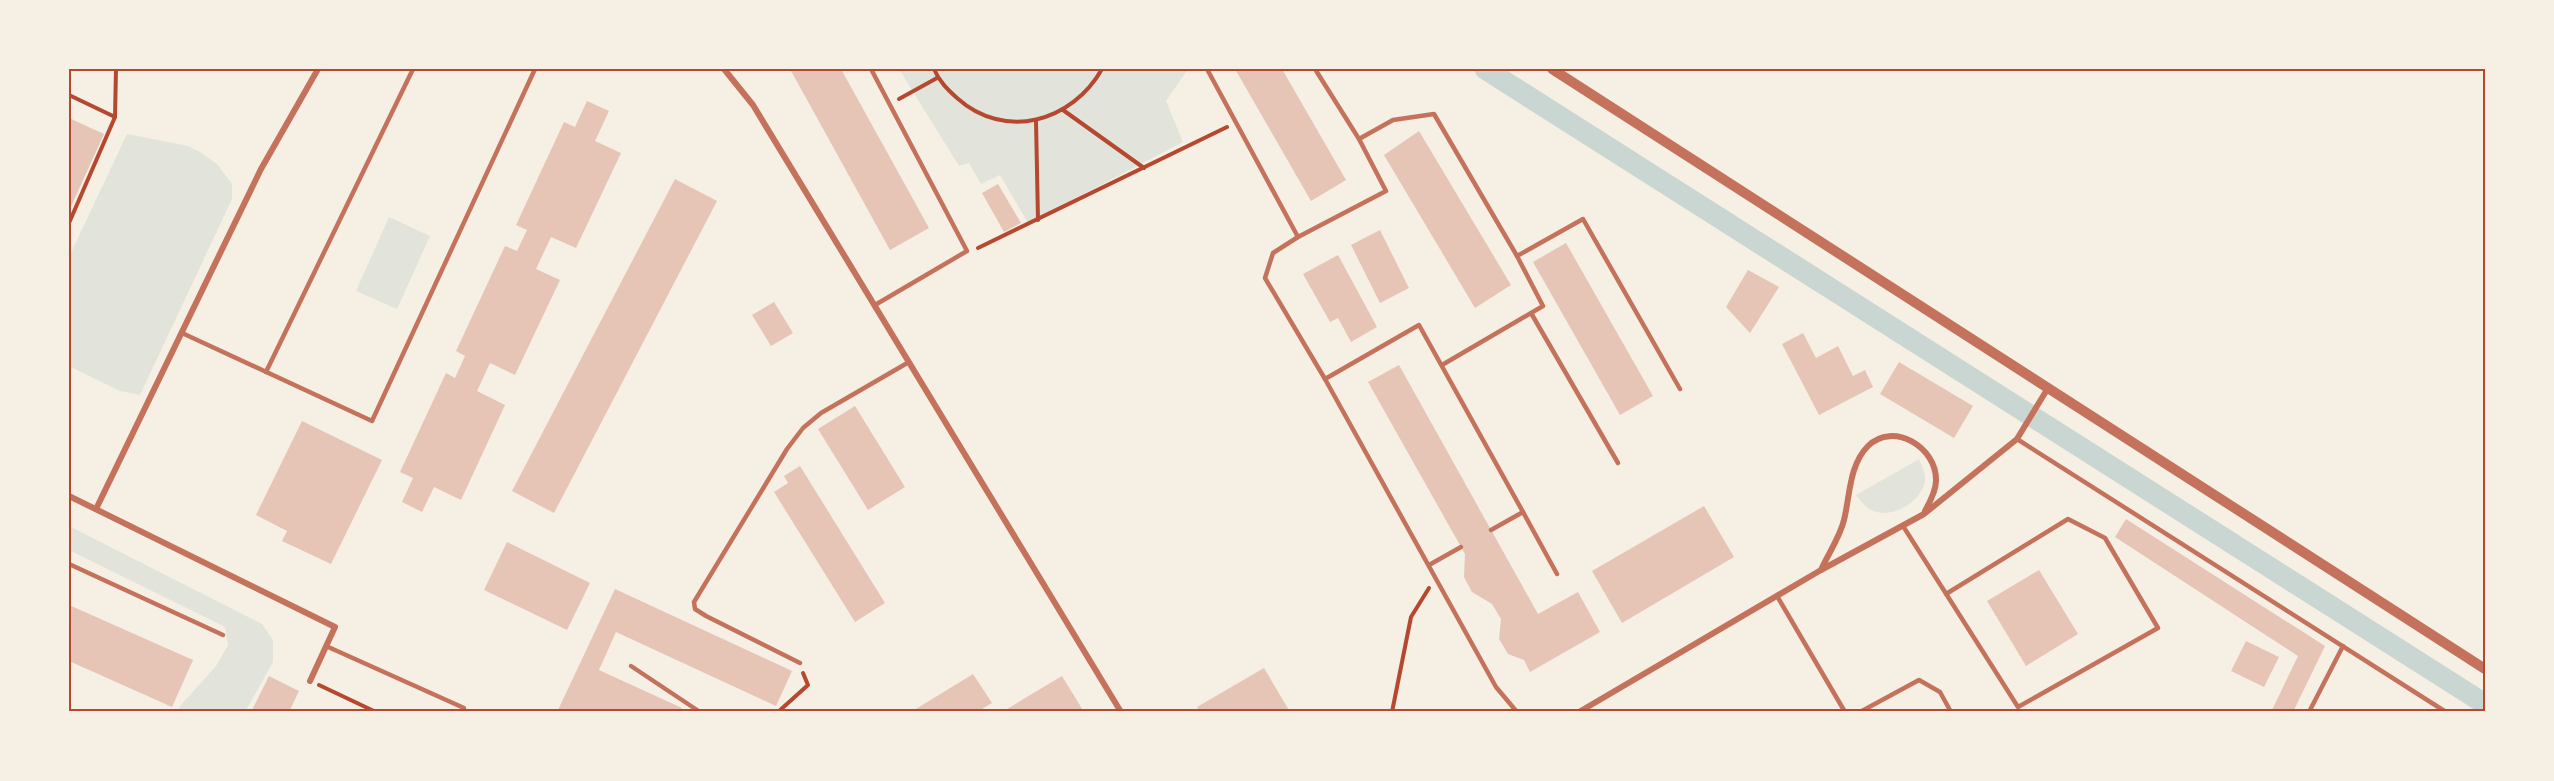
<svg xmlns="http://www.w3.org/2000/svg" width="2554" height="781" font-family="'Sofia Sans Condensed',sans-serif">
<rect width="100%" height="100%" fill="#f6efe4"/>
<g fill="#e2e4dc">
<polygon points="899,69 1188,69 1166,101 1183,142 1028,223 1000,175 981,184 969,163 959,166"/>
<polygon points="127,134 188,146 200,152 217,164 232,184 232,199 140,395 120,391 69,366 69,257"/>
<polygon points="389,217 430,236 397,309 356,291"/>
<path d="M1919 459C1922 466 1926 474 1925 482 1921 501 1895 517 1877 512 1867 510 1862 502 1856 495Z"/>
<polygon points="69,526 262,624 273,640 273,662 245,712 178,712 180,706 216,666 228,645 225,627 69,550"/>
</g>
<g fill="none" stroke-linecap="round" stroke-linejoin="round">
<polyline stroke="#c9d6d2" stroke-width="21" points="1485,69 2485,704"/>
</g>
<g fill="#e6c5b7">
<polygon points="790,69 841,69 929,228 890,250"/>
<polygon points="1235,69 1282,69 1346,180 1311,201"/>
<polygon points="587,101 609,111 595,141 621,153 576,248 551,237 536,269 560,280 515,375 490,363 477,391 505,405 461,500 434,487 422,512 402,502 413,478 400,472 446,373 455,378 465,356 456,351 505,246 517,251 527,230 516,225 564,122 575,127"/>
<polygon points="69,118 104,134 69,211"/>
<polygon points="1419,131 1511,285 1475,308 1384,155"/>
<polygon points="675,179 717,201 554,513 512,491"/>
<polygon points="998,184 1021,223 1004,232 982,193"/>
<polygon points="1380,230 1409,288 1380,303 1351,245"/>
<polygon points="1566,243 1653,396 1620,415 1533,262"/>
<polygon points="1338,255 1377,327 1351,342 1338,318 1330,322 1303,274"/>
<polygon points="1748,270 1779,287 1750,333 1726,307"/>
<polygon points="774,302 793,333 771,346 752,315"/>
<polygon points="1803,333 1816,358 1838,346 1853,376 1865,370 1873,387 1819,415 1782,344"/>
<polygon points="1899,362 1973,406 1954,438 1880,394"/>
<polygon points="1399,365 1538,614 1578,592 1600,632 1530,672 1524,660 1508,654 1499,639 1501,619 1492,604 1472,592 1464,577 1465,554 1368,382"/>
<polygon points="855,406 905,487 868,510 818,429"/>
<polygon points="302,421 382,460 331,564 282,541 287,531 256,515"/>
<polygon points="800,466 885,603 855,622 774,492 788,483 784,476"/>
<polygon points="1704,506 1734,557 1622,623 1592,571"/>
<polygon points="2126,519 2325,646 2293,712 2271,712 2298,656 2115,537"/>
<polygon points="507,542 590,583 567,630 484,590"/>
<polygon points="2039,570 2078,634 2026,666 1987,601"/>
<polygon points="615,589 792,671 776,706 616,632 599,670 682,708 680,712 558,710"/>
<polygon points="69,605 193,660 172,707 69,661"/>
<polygon points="2246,641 2279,657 2264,687 2231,671"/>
<polygon points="1264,668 1290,712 1200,712 1197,707"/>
<polygon points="973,674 992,703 977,712 911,712"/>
<polygon points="269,676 299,691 289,712 251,712"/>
<polygon points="1062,676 1084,712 1002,712"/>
</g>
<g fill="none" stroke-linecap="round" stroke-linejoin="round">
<g stroke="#b5482f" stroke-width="4">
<path d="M934 69C939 81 947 89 957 98 1005 141 1072 122 1102 69"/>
<polyline points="69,95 115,117 116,69"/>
<polyline points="899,99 937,78"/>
<polyline points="1063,110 1144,168"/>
<polyline points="1036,121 1038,220"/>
<polyline points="69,223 115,117"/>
<polyline points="978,248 1227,127"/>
<polyline points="319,685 376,712"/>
<polyline points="778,712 808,685 803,673"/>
<polyline points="1392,712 1411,617 1429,588"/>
</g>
<g stroke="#c5725c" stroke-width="4.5">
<polyline points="871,69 967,251 875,305"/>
<polyline points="1207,69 1298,237"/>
<polyline points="1315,69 1359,139 1386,191 1298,237 1273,253 1265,278 1325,379 1496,687 1517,712"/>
<polyline points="1359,139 1393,120 1434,114 1517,256 1543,306 1442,365"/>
<polyline points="1517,256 1583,219 1680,389"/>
<polyline points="1531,313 1618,463"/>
<polyline points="182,333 372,421 535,69"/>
<polyline points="266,372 413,69"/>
<polyline points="1325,379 1419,325 1523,512 1491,530"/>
<polyline points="2017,439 2446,712"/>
<polyline points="1523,512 1557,574"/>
<polyline points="1903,526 2018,707 2158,628 2105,538 2068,519 1946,594"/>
<polyline points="69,564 223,635"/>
<polyline points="1429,565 1461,547"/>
<polyline points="1777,596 1845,712"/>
<polyline points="326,646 464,708"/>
<polyline points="800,663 706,616 695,609 694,602 787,449 803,428 821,413 909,362"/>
<polyline points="631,666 700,712"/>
<polyline points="1860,712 1919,680 1940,692 1951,712"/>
<polyline points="2309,712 2343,646"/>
</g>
<g stroke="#c5725c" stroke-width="6">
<polyline points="724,69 753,105 1121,712"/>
<polyline points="69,496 335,627 310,681"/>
<polyline points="96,509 261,169 318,69"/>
<path d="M1821 570C1828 554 1840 537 1844 520 1850 496 1849 465 1868 446 1893 421 1937 447 1936 481 1936 491 1930 502 1925 511"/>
<polyline points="1579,712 1821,570 1924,514 2017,439 2048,388"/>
</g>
<polyline stroke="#c5725c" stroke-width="10" points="1552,69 2485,669"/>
</g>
<rect width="2554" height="781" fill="none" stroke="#f6efe4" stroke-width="141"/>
<rect x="70" y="70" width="2414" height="640" fill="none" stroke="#b5482f" stroke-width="2"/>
</svg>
